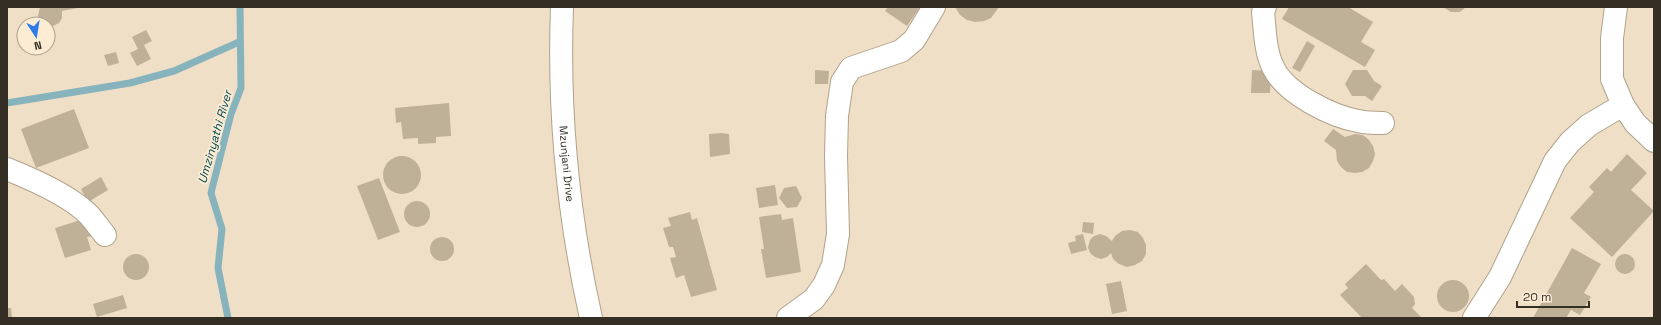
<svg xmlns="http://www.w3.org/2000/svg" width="1661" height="325" font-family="'Space Grotesk',sans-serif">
<rect width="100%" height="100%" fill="#efdfc7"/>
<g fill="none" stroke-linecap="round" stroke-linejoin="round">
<g stroke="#86b3bc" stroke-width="7">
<polyline points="7,103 130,83 174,71 239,42"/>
<polyline points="228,318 218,268 222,229 211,193 231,114 241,88 240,7"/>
</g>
</g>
<g fill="#bfb098">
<polygon points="40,7 77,7 78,8 62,11 62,18 59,23 53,26 48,25 48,24 44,24 41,22 38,16"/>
<polygon points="888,7 920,7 907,26 885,11"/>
<polygon points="955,7 999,7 991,18 984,21 975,22 967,20 960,15"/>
<polygon points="1289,7 1348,7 1373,22 1361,42 1375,50 1365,67 1282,19"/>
<polygon points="1443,7 1466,7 1460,12 1451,12"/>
<polygon points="38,17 40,24 26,24 26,21"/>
<polygon points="146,30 152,41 144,45 151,59 137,66 130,53 138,49 132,37"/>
<polygon points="1307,41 1315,46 1300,72 1292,68"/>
<polygon points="116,52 119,63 108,66 104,55"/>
<polygon points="815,70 829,71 828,84 815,84"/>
<polygon points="1252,70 1271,71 1270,93 1251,93"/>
<polygon points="1353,70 1367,70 1374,81 1382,86 1372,101 1365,96 1352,96 1345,84"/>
<polygon points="449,103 451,136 436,137 436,143 418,144 418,138 403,139 401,122 396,123 395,108"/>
<polygon points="74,109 89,148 36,168 21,129"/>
<polygon points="1333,129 1345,137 1355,134 1363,135 1369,140 1373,146 1375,154 1373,161 1369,168 1362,172 1355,173 1347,172 1341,167 1337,161 1336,150 1324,141"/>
<polygon points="721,133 729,134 730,154 710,157 709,134"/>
<polygon points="1627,154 1647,173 1631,190 1654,211 1612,257 1570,218 1594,192 1589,187 1607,168 1611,172"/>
<circle cx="402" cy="175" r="19"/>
<polygon points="101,177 108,190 88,202 81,189"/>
<polygon points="379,178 400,232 378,240 357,186"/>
<polygon points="775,185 778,205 759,208 756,188"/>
<polygon points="796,186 802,198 797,207 787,208 779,198 784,188"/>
<circle cx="417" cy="214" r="13"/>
<polygon points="690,212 692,220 697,218 717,290 691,297 684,275 676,278 670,258 676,257 673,247 669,247 663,228 671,226 668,218"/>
<polygon points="781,214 782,220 793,218 801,272 766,278 761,249 764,249 759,217"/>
<polygon points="87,218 93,236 87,237 91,250 65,258 55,228"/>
<polygon points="1083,222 1094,223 1093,234 1082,232"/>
<polygon points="1130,230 1138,232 1143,238 1146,245 1146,254 1142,261 1135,265 1127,267 1119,264 1113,259 1111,253 1107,257 1101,259 1095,257 1090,253 1088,247 1090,240 1094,236 1100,234 1106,236 1112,241 1115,236 1122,231"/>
<polygon points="1083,234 1087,250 1071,254 1068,243 1076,241 1075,236"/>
<circle cx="442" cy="249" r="12"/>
<polygon points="1572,248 1601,264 1584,293 1591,297 1580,315 1571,310 1566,318 1533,318"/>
<circle cx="1625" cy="264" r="10"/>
<circle cx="136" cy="267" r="13"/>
<polygon points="1366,264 1381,280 1384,279 1395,291 1402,284 1414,297 1415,304 1412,308 1422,318 1362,318 1340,295 1348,288 1345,284"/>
<circle cx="1453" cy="296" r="16"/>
<polygon points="1121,281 1127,311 1112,314 1106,284"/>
<polygon points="123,295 127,308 97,317 93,304"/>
<polygon points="7,308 11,308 12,318 7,318"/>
</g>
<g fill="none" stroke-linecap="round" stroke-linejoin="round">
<g stroke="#b1a28b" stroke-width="24">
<g id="minor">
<path d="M1265 7 1263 12C1265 30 1265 53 1274 69 1287 94 1331 116 1358 121 1366 123 1375 123 1383 123"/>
<polyline points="1616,7 1612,38 1612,79 1623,105 1635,123 1654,141"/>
<path d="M7 169C32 179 72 197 90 216 95 222 100 229 105 235"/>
<polyline points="788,318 814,299 824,285 833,265 838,234 836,156 837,116 842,82 851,68 901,51 914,40 934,7"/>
<polyline points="1474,318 1500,277 1555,161 1570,142 1589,125 1623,105"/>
</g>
</g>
<g stroke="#b1a28b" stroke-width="24">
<g id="major">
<path id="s1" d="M562 7C558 111 568 216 591 318"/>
</g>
</g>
<use href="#minor" stroke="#fff" stroke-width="22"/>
<use href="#major" stroke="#fff" stroke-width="22"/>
</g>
<g text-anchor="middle" stroke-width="3.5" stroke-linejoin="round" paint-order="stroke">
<g font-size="11" fill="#342e25" stroke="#fcecd4">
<text dy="4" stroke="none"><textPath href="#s1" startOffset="157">Mzunjani Drive</textPath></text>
</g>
<g font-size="12" font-style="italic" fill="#044a55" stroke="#fcecd4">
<text transform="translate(215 137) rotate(-74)" y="4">Umzinyathi River</text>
</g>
</g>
<rect width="1661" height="325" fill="none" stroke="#342e25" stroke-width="16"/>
<g transform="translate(36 36) rotate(168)"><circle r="19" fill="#fcecd4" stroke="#aca08e"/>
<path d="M0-3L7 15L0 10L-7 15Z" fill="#2f7de8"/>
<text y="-6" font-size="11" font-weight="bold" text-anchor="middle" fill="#342e25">N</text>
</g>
<path d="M1517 301v6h72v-6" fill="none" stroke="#342e25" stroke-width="2"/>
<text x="1523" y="301" font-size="12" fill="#342e25" stroke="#fcecd4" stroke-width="3" paint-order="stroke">20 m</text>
</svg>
